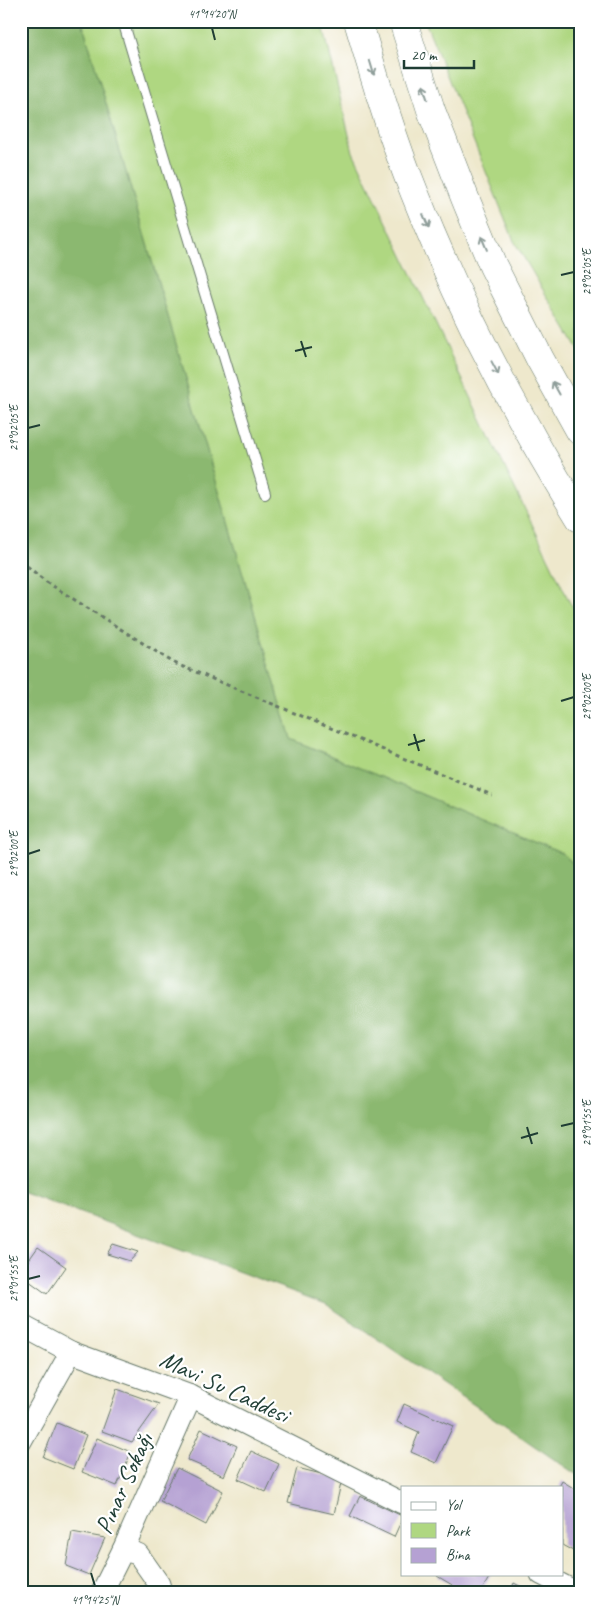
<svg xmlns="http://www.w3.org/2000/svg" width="601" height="1613" font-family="Caveat,sans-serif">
<rect width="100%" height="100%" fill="#fff"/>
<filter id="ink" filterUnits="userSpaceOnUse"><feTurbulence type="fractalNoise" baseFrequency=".02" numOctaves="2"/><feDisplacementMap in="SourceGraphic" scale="10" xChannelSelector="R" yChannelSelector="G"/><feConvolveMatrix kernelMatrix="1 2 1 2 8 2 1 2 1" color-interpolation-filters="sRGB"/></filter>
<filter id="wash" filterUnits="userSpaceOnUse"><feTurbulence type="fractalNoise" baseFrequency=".0096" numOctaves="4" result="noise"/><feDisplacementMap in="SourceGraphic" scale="20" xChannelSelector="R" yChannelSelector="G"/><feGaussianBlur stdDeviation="1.12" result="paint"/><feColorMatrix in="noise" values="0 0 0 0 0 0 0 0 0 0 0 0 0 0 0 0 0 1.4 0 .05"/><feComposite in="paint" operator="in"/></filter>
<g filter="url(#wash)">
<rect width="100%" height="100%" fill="#eee8cc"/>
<g fill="#afd781" stroke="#678a5a">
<polygon points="82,21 322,21 353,152 570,603 580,615 580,870 563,854 291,739"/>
<polygon points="425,21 580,21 580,352 514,241"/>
</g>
<polygon fill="#8bb86f" stroke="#557a52" points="21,21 82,21 291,739 563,854 580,870 580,1477 326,1304 21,1191"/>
<g id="blocks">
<g fill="#b5a1d3">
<polygon points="113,1244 138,1252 130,1261 107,1254"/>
<polygon points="38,1247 66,1267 47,1294 21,1275 21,1271"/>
<polygon points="117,1389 159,1404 132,1442 102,1431"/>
<polygon points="404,1404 453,1426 436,1463 411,1452 419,1432 397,1422"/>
<polygon points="57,1423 86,1435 73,1469 43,1457"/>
<polygon points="201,1429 237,1446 224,1476 187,1460"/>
<polygon points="97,1438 131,1452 117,1486 82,1472"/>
<polygon points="251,1451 279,1464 266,1492 238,1479"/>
<polygon points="177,1468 223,1491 206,1525 160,1501"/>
<polygon points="297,1468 342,1479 334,1514 288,1503"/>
<polygon points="562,1481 580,1492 580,1540 573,1551 562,1545 562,1487 559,1487"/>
<polygon points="360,1496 402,1516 402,1519 394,1537 350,1516"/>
<polygon points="72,1532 105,1538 89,1575 66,1566"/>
<polygon points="439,1574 491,1574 481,1592 464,1592 437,1576"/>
<polygon points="514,1583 531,1592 510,1592"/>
</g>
</g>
</g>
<g filter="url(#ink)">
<use href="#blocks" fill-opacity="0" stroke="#677969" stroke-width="1"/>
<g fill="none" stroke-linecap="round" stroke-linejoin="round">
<g stroke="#677969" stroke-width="12">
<polyline id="lane" points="123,21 265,493"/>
</g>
<g stroke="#677969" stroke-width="23">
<g id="street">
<polyline points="21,1325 71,1352 191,1396 402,1503"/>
<polyline points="21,1441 71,1352"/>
<polyline points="123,1550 138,1554 159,1584 161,1592"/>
<polyline points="541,1574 576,1592"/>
<polyline points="102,1592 123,1550 191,1396"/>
</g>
</g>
<g stroke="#677969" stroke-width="29">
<g id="highway">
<path d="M358 21C375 79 392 138 415 194 447 275 485 354 528 430 544 460 562 489 580 518"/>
<polyline points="403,21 431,110 465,198 493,266 540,359 580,431"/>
</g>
</g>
<polyline stroke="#677969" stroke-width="3" stroke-dasharray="4 4" stroke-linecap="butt" points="21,561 45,581 174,663 492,795"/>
<use href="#lane" stroke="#fff" stroke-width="10"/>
<use href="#street" stroke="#fff" stroke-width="21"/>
<use href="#highway" stroke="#fff" stroke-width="28"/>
</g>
<defs><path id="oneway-shaft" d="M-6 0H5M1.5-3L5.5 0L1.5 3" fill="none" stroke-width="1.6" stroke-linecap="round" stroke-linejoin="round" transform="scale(1.25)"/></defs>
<g stroke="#8f9e9a">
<use href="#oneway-shaft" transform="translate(372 68) rotate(73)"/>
<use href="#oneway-shaft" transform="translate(425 92) rotate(-108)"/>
<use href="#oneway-shaft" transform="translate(426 221) rotate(67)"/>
<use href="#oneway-shaft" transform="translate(484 243) rotate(-113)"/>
<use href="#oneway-shaft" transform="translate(495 368) rotate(62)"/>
<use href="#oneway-shaft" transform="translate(556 388) rotate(-119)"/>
</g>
</g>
<path fill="none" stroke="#1f3d34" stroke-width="2" d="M212 28 215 40M561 275 574 272M301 341 306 357M295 351 312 347M28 428 40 425M561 701 574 697M414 734 419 751M408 745 425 740M28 854 40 850M561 1126 574 1123M527 1127 532 1144M521 1138 538 1133M28 1279 40 1276M91 1573 95 1586"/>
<g text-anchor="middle" stroke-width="4.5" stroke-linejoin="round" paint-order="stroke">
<g font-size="25" fill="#1f3d34" stroke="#fff">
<text transform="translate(225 1386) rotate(25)" y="9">Mavi Su Caddesi</text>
<text transform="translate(123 1483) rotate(-66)" y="9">Pınar Sokağı</text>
</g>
</g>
<rect width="601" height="1613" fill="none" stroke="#fff" stroke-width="55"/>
<rect x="401" y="1486" width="162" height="90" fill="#ffffff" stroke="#a5b1ae"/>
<rect x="411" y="1502" width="25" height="8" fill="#ffffff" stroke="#a5b1ae"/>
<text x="446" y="1510" font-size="15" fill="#1f3d34">Yol</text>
<rect x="411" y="1523" width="25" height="15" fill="#afd781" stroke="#a5b1ae"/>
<text x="446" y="1536" font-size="15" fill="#1f3d34">Park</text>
<rect x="411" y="1548" width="25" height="15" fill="#b5a1d3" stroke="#a5b1ae"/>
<text x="446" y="1560" font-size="15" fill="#1f3d34">Bina</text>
<path d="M404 60v8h70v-8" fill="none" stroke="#1f3d34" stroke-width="2.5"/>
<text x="411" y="60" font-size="15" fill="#1f3d34" stroke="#ffffff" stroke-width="4" paint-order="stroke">20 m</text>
<rect x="28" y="28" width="546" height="1558" fill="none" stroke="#1f3d34" stroke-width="2"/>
<g font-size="12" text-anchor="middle" fill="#1f3d34">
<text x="212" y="18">41°14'20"N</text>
<text transform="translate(587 272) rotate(-90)" y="4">29°02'05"E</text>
<text transform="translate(14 428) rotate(-90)" y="4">29°02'05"E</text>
<text transform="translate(587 697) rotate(-90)" y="4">29°02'00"E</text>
<text transform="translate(14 854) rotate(-90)" y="4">29°02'00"E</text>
<text transform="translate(587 1123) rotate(-90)" y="4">29°01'55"E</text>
<text transform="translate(14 1279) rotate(-90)" y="4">29°01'55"E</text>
<text x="95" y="1604">41°14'25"N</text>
</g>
</svg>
